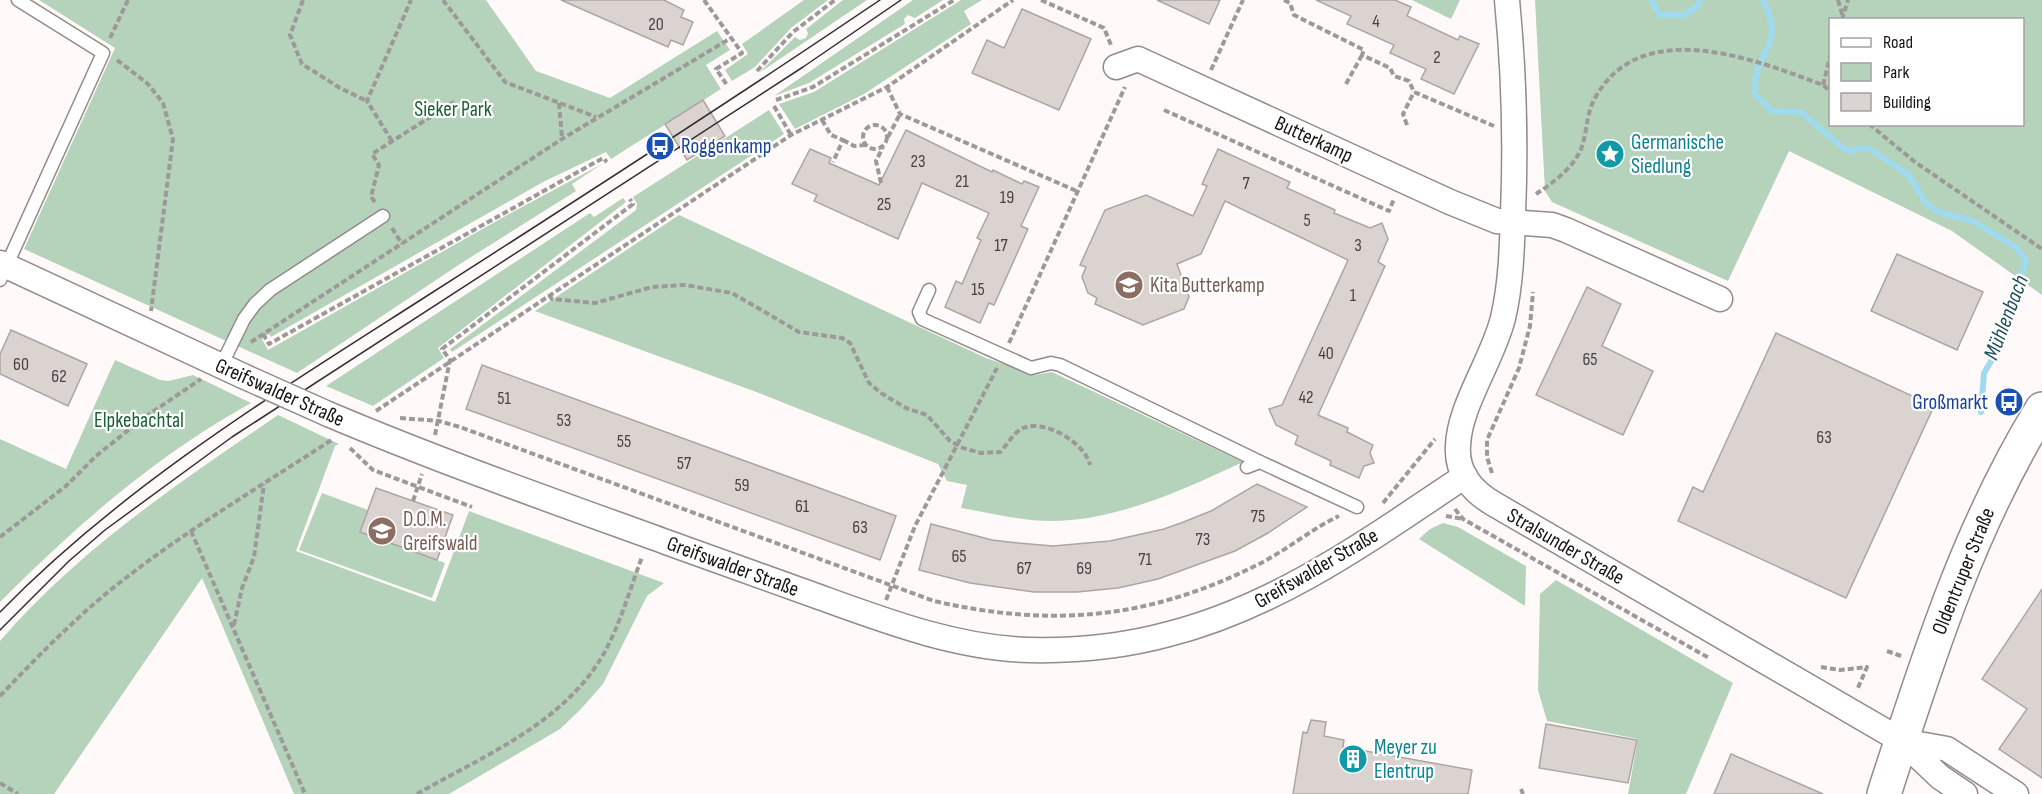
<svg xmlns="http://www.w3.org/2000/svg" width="2042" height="794" font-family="'Sofia Sans Condensed',sans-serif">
<rect width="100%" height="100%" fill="#fffaf9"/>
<g fill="#b5d2bb" fill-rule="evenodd">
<polygon points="39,0 486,0 536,71 610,98 717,31 730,50 706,65 721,89 611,159 606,152 543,182 271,337 269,334 262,339 268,350 509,214 602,164 572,184 576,191 460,264 297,373 24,249 115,48"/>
<polygon points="804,0 828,0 791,28 755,67 732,81 725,70 748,54 742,44"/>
<polygon points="843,0 867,0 759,73 795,37 800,40 806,38 808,33 806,29"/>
<polygon points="913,0 943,0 915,18 908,15 904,19 905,24 809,83 774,96"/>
<polygon points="961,0 982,0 964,11 971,24 864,94 795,129 779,104 814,92"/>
<polygon points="1412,0 1460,0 1451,19"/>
<path d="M1535 0H2042V295L1952 231 1789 151 1728 281 1552 202 1545 191ZM1830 20H2022V124H1830Z"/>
<polygon points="769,110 784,134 452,352 450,349 636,210 637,204 633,197"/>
<polygon points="623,198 626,202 438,348 444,358 373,406 326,386 590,213 594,217"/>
<path d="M679 215 986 358 1035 375 1052 372 1243 462C1185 489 1117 521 1051 521 1022 521 990 513 961 508L967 485 947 481 938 464 759 393 535 311Z"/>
<path d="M115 360 160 380 169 381 193 375 251 403C154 457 78 524 0 602V439L66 469Z"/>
<path d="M278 415 339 444 335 446 296 551 435 602 469 511 664 583 647 596 603 684 581 709 560 729 449 794H294L202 578 54 794H0V641C78 550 180 482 278 415Z"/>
<polygon points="322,493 368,510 360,532 445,563 432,598 299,550"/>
<polygon points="1443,523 1458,527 1526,566 1525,606 1419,539 1430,529"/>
<polygon points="1556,580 1733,683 1686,794 1628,794 1638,739 1547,721 1538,690 1540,594"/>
</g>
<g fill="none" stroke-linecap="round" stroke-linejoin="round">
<g stroke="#9fdaef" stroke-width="6">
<polyline points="1651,0 1660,15 1684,15 1698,6 1700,0"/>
<path d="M1763 0C1788 49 1752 49 1755 94L1772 111 1801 112 1842 147 1849 151 1862 148 1870 149 1909 175 1926 204 1939 212 1973 221 2017 248 2026 261 1993 358 1984 373 1981 412"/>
</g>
</g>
<g fill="#dad3d0" stroke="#aca5a3" stroke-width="1.5">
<polygon points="561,0 664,0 684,10 681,17 693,22 683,45 671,40 668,47"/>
<polygon points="1157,0 1220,0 1209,24"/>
<polygon points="1316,0 1395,0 1411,7 1407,16 1458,40 1460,36 1479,44 1454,94 1421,79 1426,69 1390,53 1394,45 1347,24 1351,16"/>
<polygon points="1022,9 1091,39 1059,110 972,73 987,40 1004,48"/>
<polygon points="703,100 725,136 687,160 665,124"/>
<polygon points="906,130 992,172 993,170 1022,184 1024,181 1039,187 1021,226 1028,229 994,305 989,303 980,323 945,307 956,281 962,284 981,240 977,238 989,213 922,183 898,239 814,201 817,195 792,184 810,149 831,158 829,163 879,185"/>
<polygon points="1218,149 1290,182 1287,188 1335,210 1334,213 1370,228 1382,223 1388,239 1378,262 1385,266 1318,415 1348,428 1347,432 1373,445 1370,453 1374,463 1364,466 1359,478 1330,465 1331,461 1295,444 1298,436 1276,425 1269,409 1282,405 1348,260 1225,201 1201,254 1177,264 1189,297 1184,309 1143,325 1095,304 1097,298 1088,293 1082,277 1086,267 1080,265 1105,210 1146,195 1193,216 1207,186 1202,184"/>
<polygon points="1897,254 1983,292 1957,350 1871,311"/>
<polygon points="1587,287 1621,304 1602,346 1653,371 1623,435 1536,395"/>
<polygon points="11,330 87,364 68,406 0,374 0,354"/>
<polygon points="1776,333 1934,406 1846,598 1678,521 1693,487 1703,492"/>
<polygon points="482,365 896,516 880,560 466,409"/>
<polygon points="1257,484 1307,507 1268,533 1235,551 1158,579 1118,588 1077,592 1034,592 970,583 919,570 931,524 992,540 1018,543 1053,546 1110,541 1164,529 1181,523 1211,511"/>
<polygon points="376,488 453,515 437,560 360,532"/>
<polygon points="2042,589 2042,778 1999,749 2027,709 1982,679"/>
<polygon points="1311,720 1326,722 1324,736 1344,740 1343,747 1472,770 1468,794 1293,794 1303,732 1307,733"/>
<polygon points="1546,724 1637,740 1628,783 1539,768"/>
<polygon points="1731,754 1823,794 1714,794"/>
</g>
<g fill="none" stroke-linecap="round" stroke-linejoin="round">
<g stroke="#928b89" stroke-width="15">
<g id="lane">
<polyline points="0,280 103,53 18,0"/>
<polyline points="929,290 919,312 922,319 1031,368 1051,363 1060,365 1260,462"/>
<polyline points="221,366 244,319 255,304 270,290 383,216"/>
<polyline points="1247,467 1260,462 1357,507"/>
</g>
</g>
<g stroke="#928b89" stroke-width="27">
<g id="street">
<path d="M1507 0C1514 72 1516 142 1513 214 1512 248 1511 284 1503 318 1493 359 1459 406 1458 446 1456 473 1473 492 1494 504L1902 741 1940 777 1965 794"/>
<polyline points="1116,67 1138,59 1450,202 1497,221 1552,225 1566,230 1720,299"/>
<polyline points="0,263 243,376"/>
<path d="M328 414C439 461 553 501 666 542 718 561 770 579 822 598 888 622 958 648 1029 650 1075 651 1125 646 1169 634 1279 606 1372 538 1465 476"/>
<polyline points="1902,741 1947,749 2016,794"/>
</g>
</g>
<g stroke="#928b89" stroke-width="36">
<path id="secondary" d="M1884 794C1927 661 1968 529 2042 409"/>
</g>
<g stroke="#9c9998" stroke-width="4" stroke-dasharray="6 3" stroke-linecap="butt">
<polyline points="303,0 290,35 302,64 340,88 367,101"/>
<polyline points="443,0 505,82 596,117"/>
<polyline points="704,0 742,53 716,69 727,85"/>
<polyline points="1041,0 1104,28 1111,45"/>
<polyline points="1284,0 1290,3 1294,15 1364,50 1362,55 1390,68 1394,76 1409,81 1414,92 1494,126"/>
<polyline points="1838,0 1843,17"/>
<polyline points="1842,20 1848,0"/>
<polyline points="110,38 128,0"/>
<polyline points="117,60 148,84 163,103 173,139 151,311"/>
<polyline points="1211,70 1243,0"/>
<polyline points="757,71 793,32 835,0"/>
<polyline points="1346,84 1362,55"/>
<polyline points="1823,85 1830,57"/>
<polyline points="887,87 900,114 1079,192"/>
<polyline points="776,100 813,87 954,0"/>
<polyline points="559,103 562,138"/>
<polyline points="774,106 791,135"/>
<polyline points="1164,110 1389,211 1394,199"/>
<polyline points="822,120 831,135 843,140 833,162"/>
<polyline points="1869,124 1915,162 2042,249"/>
<circle cx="875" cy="137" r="12"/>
<polyline points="1407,125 1403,114 1414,92"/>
<polyline points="888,137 900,114"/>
<polyline points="843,140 854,146 866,145"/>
<polyline points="392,141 367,101 411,0"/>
<polyline points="881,183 876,161 883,147"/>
<path d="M1536 194C1553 183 1573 168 1581 149 1587 134 1586 115 1594 100 1639 14 1754 59 1823 85L1830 91"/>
<polyline points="375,202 371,197 379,165 372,154 454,102"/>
<polyline points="392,228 402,244"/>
<path d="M549 295 552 299 595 303 652 287 685 285 732 293 799 332 842 338 850 343 869 383 881 393 906 408 927 415 950 441 963 448 981 453 1000 452C1007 445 1014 432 1023 428 1046 419 1085 443 1090 465"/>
<polyline points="263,334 269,344 603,158 607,162"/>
<polyline points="251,342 562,139 731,38"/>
<polyline points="1009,343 1125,87"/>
<polyline points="376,411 791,135 887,87 1013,0"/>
<path d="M400 418 439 421 460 427 934 601C1052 628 1149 619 1257 565 1286 551 1311 529 1339 516"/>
<polyline points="435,435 450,360 442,349 633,204 630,199"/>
<polyline points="350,448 373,470 472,507"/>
<polyline points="1492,473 1487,457 1487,440 1519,368 1530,326 1533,292"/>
<polyline points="413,501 422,474"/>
<polyline points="1383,503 1435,439"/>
<polyline points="1455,509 1463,519 1709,658"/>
<polyline points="1446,516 1463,519"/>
<polyline points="191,531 305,794"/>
<polyline points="0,537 66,486 96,456 142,419 201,379"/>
<polyline points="886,600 915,526 997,368"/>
<polyline points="234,625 242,588 254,557 264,484"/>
<polyline points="1887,651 1904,657"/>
<polyline points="1821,667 1840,670 1867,667 1857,690"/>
<path d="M0 696C40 654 81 612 127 577 192 527 264 484 333 439"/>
<polyline points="0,783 18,794"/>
<polyline points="1521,789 1523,794"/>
<path d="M417 794C483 756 563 724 603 655 620 625 630 589 642 557"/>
</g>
<use href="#lane" stroke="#fff" stroke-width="12"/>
<use href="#street" stroke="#fff" stroke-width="24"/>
<use href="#secondary" stroke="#fff" stroke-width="33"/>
<g stroke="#32302f" stroke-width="1.5">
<path d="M0 612C122 487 272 395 419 301 574 202 728 103 880 0"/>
<polyline points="0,630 69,561 105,530 232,437 803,67 901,0"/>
</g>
<g stroke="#928b89" stroke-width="27" stroke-linecap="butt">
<polyline id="street-bridge" points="243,376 328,414"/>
</g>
<use href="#street-bridge" stroke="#fff" stroke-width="24"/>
</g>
<defs>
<g id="bus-disc" transform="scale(1.5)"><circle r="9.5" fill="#1a4fb4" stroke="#fff"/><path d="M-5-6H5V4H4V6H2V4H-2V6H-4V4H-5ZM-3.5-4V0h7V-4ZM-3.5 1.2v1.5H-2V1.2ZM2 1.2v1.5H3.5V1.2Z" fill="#fff"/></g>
<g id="sight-disc" transform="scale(1.5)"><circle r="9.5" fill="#0f9aa8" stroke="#fff"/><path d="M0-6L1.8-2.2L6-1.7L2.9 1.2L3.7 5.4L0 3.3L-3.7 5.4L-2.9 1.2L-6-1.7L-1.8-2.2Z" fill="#fff"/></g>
<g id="school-disc" transform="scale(1.5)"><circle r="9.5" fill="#8d6e63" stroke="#fff"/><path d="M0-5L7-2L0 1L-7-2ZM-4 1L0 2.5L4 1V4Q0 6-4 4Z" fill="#fff"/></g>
<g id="building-disc" transform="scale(1.5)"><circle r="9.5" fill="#0f9aa8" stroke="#fff"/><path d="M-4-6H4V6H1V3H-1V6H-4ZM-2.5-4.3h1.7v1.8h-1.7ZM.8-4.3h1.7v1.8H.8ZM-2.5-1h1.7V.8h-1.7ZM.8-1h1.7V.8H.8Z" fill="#fff"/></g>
</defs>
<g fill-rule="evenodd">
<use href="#bus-disc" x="660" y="146"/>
<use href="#sight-disc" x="1610" y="154"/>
<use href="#school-disc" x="1129" y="285"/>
<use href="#bus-disc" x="2009" y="402"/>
<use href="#school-disc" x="382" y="531"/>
<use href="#building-disc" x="1353" y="759"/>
</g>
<g text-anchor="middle" stroke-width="4.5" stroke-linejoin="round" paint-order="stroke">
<g font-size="18" fill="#484443">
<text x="1376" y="27">4</text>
<text x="656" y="30">20</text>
<text x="1437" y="63">2</text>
<text x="918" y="167">23</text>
<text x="962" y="187">21</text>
<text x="1246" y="189">7</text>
<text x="1007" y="203">19</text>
<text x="884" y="210">25</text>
<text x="1307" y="226">5</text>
<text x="1001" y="251">17</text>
<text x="1358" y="251">3</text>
<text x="978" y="295">15</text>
<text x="1353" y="301">1</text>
<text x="1326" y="359">40</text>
<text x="1590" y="365">65</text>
<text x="21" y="370">60</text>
<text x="59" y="382">62</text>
<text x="1306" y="403">42</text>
<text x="504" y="404">51</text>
<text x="564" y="426">53</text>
<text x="1824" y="443">63</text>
<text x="624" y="447">55</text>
<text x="684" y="469">57</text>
<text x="742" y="491">59</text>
<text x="802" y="512">61</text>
<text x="1258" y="522">75</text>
<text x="860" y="533">63</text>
<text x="1203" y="545">73</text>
<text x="959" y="562">65</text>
<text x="1145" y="565">71</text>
<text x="1024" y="574">67</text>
<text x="1084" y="574">69</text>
</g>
<g font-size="21" fill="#1e6035" stroke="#fff">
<text x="453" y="116">Sieker Park</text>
<text x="139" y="427">Elpkebachtal</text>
</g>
<g font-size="21" fill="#171514" stroke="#fff">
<text transform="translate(1314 139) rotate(25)" y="7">Butterkamp</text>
<text transform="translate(280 392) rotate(24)" y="7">Greifswalder Straße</text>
<text transform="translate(1566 546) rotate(30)" y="7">Stralsunder Straße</text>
<text transform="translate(733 566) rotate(20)" y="7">Greifswalder Straße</text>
<text transform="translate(1316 568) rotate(-30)" y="7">Greifswalder Straße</text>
<text transform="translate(1963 571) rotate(-68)" y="7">Oldentruper Straße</text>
</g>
<g font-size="21" fill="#0d838f" stroke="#fff" text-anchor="start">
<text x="1631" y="149">Germanische<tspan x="1631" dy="24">Siedlung</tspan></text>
<text x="1374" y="754">Meyer zu<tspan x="1374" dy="24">Elentrup</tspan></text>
</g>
<g font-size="21" fill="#164399" stroke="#fff" text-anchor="start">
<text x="681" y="153">Roggenkamp</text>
<text x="1988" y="409" text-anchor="end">Großmarkt</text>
</g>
<g font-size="21" fill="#785e54" stroke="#fff" text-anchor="start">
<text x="1150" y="292">Kita Butterkamp</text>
<text x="403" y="526">D.O.M.<tspan x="403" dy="24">Greifswald</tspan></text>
</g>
<g font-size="22" font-style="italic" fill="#205060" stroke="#fff">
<text transform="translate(2005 317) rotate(-69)" y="8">Mühlenbach</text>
</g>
</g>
<rect x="1829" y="18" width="195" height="108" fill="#ffffff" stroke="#a2a1a1" stroke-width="1.5"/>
<rect x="1841" y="38" width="30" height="9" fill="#ffffff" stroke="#a2a1a1" stroke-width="1.5"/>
<text x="1883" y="48" font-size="18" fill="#171514">Road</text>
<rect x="1841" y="63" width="30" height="18" fill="#b5d2bb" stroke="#a2a1a1" stroke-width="1.5"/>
<text x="1883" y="78" font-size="18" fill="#171514">Park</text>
<rect x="1841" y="93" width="30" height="18" fill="#dad3d0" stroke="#a2a1a1" stroke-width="1.5"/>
<text x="1883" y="108" font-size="18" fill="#171514">Building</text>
</svg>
